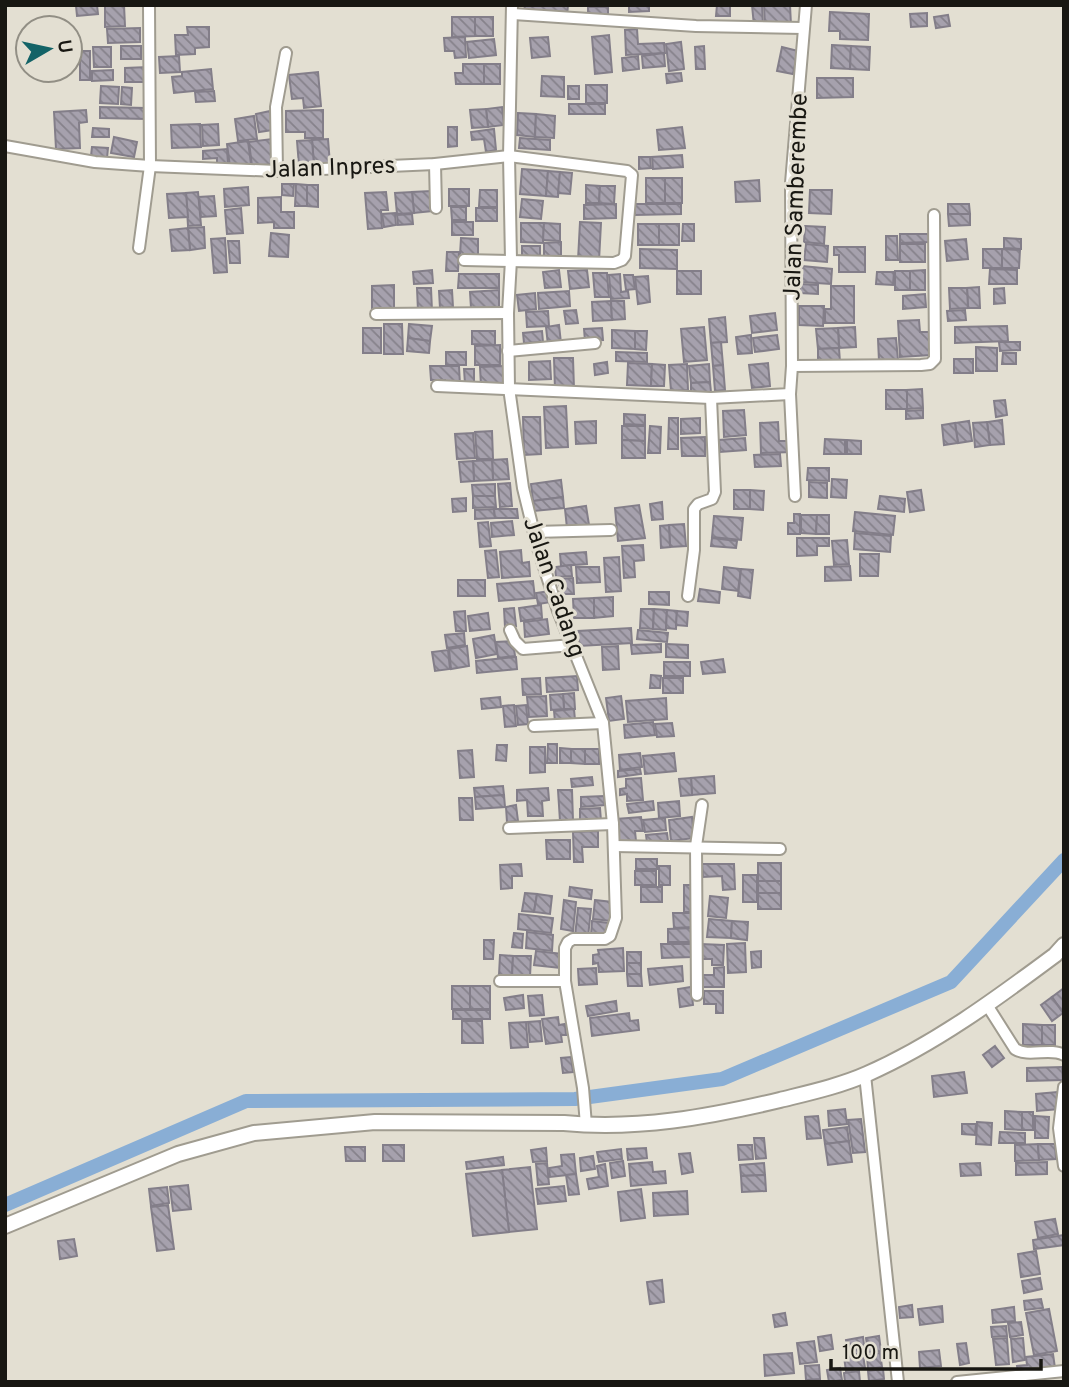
<svg xmlns="http://www.w3.org/2000/svg" width="1069" height="1387" font-family="Overpass,sans-serif">
<defs>
<pattern id="building-back-hatch" width="6" height="6" patternUnits="userSpaceOnUse" patternTransform="scale(1.75)"><rect width="6" height="6" fill="#a6a1ad"/><path d="M-1 5l2 2M0 0l6 6M5-1l2 2" fill="none" stroke="#86828b"/></pattern>
</defs>
<rect width="100%" height="100%" fill="#e3dfd2"/>
<g fill="none" stroke-linecap="round" stroke-linejoin="round">
<polyline stroke="#89aed5" stroke-width="14" points="5,1205 246,1101 575,1099 722,1079 951,982 1064,860"/>
</g>
<g fill="url(#building-back-hatch)" stroke="#837e89" stroke-width="2">
<polygon points="97,5 98,14 77,16 76,6"/>
<polygon points="105,5 124,5 125,26 105,27"/>
<polygon points="525,5 568,5 567,16 524,12"/>
<polygon points="629,5 649,5 649,11 629,12"/>
<polygon points="717,5 730,5 730,16 716,16"/>
<polygon points="752,5 762,5 763,26 754,26"/>
<polygon points="764,5 790,5 791,25 765,26"/>
<rect x="588" y="7" width="20" height="10"/>
<polygon points="830,12 869,14 868,40 840,39 840,31 829,31"/>
<polygon points="927,13 927,26 911,27 910,14"/>
<polygon points="948,15 950,26 936,28 934,17"/>
<polygon points="452,17 475,17 475,36 452,37"/>
<rect x="475" y="17" width="18" height="19"/>
<polygon points="187,27 209,27 209,47 195,48 195,54 176,55 175,35 188,35"/>
<polygon points="140,28 140,42 108,43 107,29"/>
<polygon points="637,29 638,44 664,43 665,53 626,55 625,30"/>
<polygon points="609,35 612,72 595,74 592,37"/>
<polygon points="465,37 466,57 455,58 454,51 445,51 444,38"/>
<polygon points="548,37 550,56 532,58 530,38"/>
<polygon points="494,39 496,55 469,58 467,42"/>
<polygon points="681,42 684,69 669,71 666,44"/>
<polygon points="832,45 851,46 850,69 831,68"/>
<rect x="121" y="46" width="20" height="13"/>
<polygon points="704,46 705,69 696,69 695,47"/>
<polygon points="851,46 870,47 869,70 850,69"/>
<polygon points="93,47 111,47 111,67 94,67"/>
<polygon points="782,47 798,51 793,74 777,71"/>
<rect x="80" y="51" width="10" height="29"/>
<polygon points="664,53 665,66 643,68 642,56"/>
<polygon points="179,56 180,72 160,73 159,57"/>
<polygon points="638,56 639,69 623,71 622,58"/>
<polygon points="463,64 484,64 484,84 456,84 455,73 463,73"/>
<rect x="484" y="64" width="16" height="20"/>
<polygon points="148,67 148,82 125,82 125,68"/>
<polygon points="211,69 213,89 174,93 172,77 182,76 182,72"/>
<polygon points="113,70 113,80 92,81 92,71"/>
<polygon points="318,72 321,106 304,108 303,98 292,99 289,75"/>
<polygon points="681,73 682,81 667,83 666,74"/>
<polygon points="542,76 564,77 564,97 541,96"/>
<polygon points="817,78 853,78 853,97 817,98"/>
<rect x="586" y="85" width="21" height="18"/>
<polygon points="101,86 119,87 118,104 100,103"/>
<rect x="568" y="86" width="11" height="13"/>
<polygon points="122,87 132,88 131,105 121,104"/>
<polygon points="214,91 215,101 196,102 195,92"/>
<rect x="569" y="104" width="36" height="10"/>
<polygon points="100,107 146,108 146,119 100,118"/>
<polygon points="502,107 504,125 488,127 486,109"/>
<polygon points="486,109 488,127 472,128 470,110"/>
<polygon points="86,110 87,122 79,123 80,148 56,149 54,112"/>
<polygon points="323,110 323,138 305,138 305,132 286,132 286,111"/>
<polygon points="270,111 273,130 259,132 256,114"/>
<polygon points="518,113 536,114 535,137 517,135"/>
<polygon points="536,114 555,116 554,138 535,137"/>
<polygon points="254,116 257,139 238,141 235,119"/>
<polygon points="200,124 201,147 172,148 171,125"/>
<polygon points="218,124 219,145 203,146 202,125"/>
<polygon points="448,127 457,127 457,146 448,147"/>
<polygon points="682,127 685,148 659,150 657,130"/>
<polygon points="93,128 109,129 109,137 92,137"/>
<polygon points="494,129 496,150 486,152 484,139 472,140 471,132"/>
<polygon points="114,137 137,142 134,157 111,153"/>
<polygon points="520,138 550,140 550,150 519,148"/>
<polygon points="272,139 275,164 252,166 249,142"/>
<polygon points="328,139 330,164 314,165 312,140"/>
<polygon points="312,140 314,165 299,166 297,141"/>
<polygon points="248,141 251,164 230,167 227,144"/>
<polygon points="92,147 108,148 107,158 91,156"/>
<polygon points="227,149 228,163 217,164 217,158 203,159 203,151"/>
<polygon points="682,155 683,167 653,169 652,157"/>
<polygon points="639,157 650,157 651,168 639,169"/>
<polygon points="522,169 548,171 546,196 520,194"/>
<polygon points="548,171 560,172 558,197 546,196"/>
<polygon points="560,172 572,173 570,194 558,193"/>
<rect x="646" y="178" width="19" height="25"/>
<rect x="665" y="178" width="17" height="25"/>
<polygon points="759,180 760,201 736,202 735,182"/>
<polygon points="282,184 294,184 293,196 282,195"/>
<polygon points="296,184 307,185 307,206 295,206"/>
<polygon points="307,185 318,185 318,207 307,206"/>
<polygon points="586,185 600,186 599,203 586,203"/>
<polygon points="600,186 615,186 614,204 599,203"/>
<polygon points="248,187 249,205 225,207 224,189"/>
<rect x="449" y="189" width="20" height="17"/>
<polygon points="480,190 497,190 497,207 479,207"/>
<polygon points="810,190 832,190 831,214 809,213"/>
<polygon points="431,191 432,211 414,213 412,192"/>
<polygon points="198,192 201,225 188,226 186,193"/>
<polygon points="386,192 388,210 381,210 382,228 368,229 365,193"/>
<polygon points="412,192 414,213 397,214 395,193"/>
<polygon points="186,193 188,217 169,218 167,194"/>
<polygon points="214,196 216,216 201,217 199,197"/>
<polygon points="281,197 281,212 294,212 294,228 274,228 274,222 258,223 258,198"/>
<polygon points="522,199 543,201 541,219 520,217"/>
<polygon points="616,204 616,218 584,219 584,205"/>
<polygon points="635,204 681,204 681,214 635,215"/>
<polygon points="948,204 969,204 970,214 948,214"/>
<polygon points="451,207 466,207 466,220 452,220"/>
<polygon points="241,208 243,233 227,234 225,210"/>
<rect x="476" y="208" width="21" height="13"/>
<polygon points="395,213 396,225 384,227 382,214"/>
<polygon points="412,214 413,224 398,225 397,215"/>
<polygon points="948,214 970,214 970,225 949,226"/>
<rect x="452" y="222" width="21" height="13"/>
<polygon points="580,222 601,223 599,261 578,260"/>
<polygon points="521,223 544,223 543,243 521,242"/>
<polygon points="544,223 560,224 560,241 543,240"/>
<rect x="638" y="224" width="21" height="21"/>
<rect x="659" y="224" width="20" height="21"/>
<polygon points="683,224 694,224 694,241 682,241"/>
<polygon points="805,226 825,227 824,244 804,242"/>
<polygon points="204,227 205,248 190,250 188,228"/>
<polygon points="188,228 190,250 172,251 170,230"/>
<polygon points="271,233 289,235 288,257 269,256"/>
<polygon points="900,234 929,234 929,242 900,243"/>
<polygon points="886,236 897,236 898,260 886,260"/>
<polygon points="225,238 227,272 214,273 211,239"/>
<polygon points="461,238 478,239 478,255 460,255"/>
<polygon points="1004,238 1021,239 1021,249 1004,248"/>
<polygon points="966,239 968,259 947,261 945,241"/>
<polygon points="228,241 239,241 240,263 230,263"/>
<polygon points="561,242 561,256 544,256 544,243"/>
<polygon points="806,244 828,246 827,262 804,260"/>
<rect x="900" y="244" width="25" height="18"/>
<rect x="522" y="246" width="18" height="11"/>
<polygon points="834,247 865,247 865,272 839,272 839,255 834,255"/>
<polygon points="640,249 677,250 677,269 640,268"/>
<rect x="983" y="249" width="19" height="19"/>
<polygon points="1002,249 1020,250 1019,268 1002,268"/>
<polygon points="447,252 459,252 458,271 446,271"/>
<polygon points="802,266 832,269 831,284 801,282"/>
<polygon points="990,269 1017,270 1017,284 989,284"/>
<polygon points="432,270 433,283 414,284 413,272"/>
<polygon points="559,270 561,287 545,288 543,272"/>
<polygon points="587,270 589,287 570,289 568,271"/>
<polygon points="925,270 925,290 910,290 910,271"/>
<rect x="677" y="271" width="24" height="23"/>
<rect x="895" y="271" width="15" height="19"/>
<polygon points="877,272 894,272 893,285 876,284"/>
<polygon points="593,273 607,273 609,297 595,297"/>
<polygon points="459,274 499,274 499,288 458,288"/>
<polygon points="620,274 621,292 628,291 629,298 611,299 609,275"/>
<polygon points="624,275 633,275 635,289 626,290"/>
<polygon points="648,276 650,302 638,304 635,277"/>
<polygon points="800,284 818,285 818,294 800,293"/>
<polygon points="394,285 394,309 372,310 372,286"/>
<polygon points="831,286 854,286 854,323 825,323 825,309 831,309"/>
<polygon points="979,287 980,308 968,308 967,288"/>
<polygon points="417,288 431,288 432,311 418,311"/>
<polygon points="949,288 967,288 968,308 950,309"/>
<polygon points="1004,288 1005,303 994,304 994,289"/>
<polygon points="452,290 453,307 440,308 439,291"/>
<polygon points="499,290 499,307 471,308 470,292"/>
<polygon points="569,291 570,306 539,309 538,293"/>
<polygon points="535,293 536,309 519,311 517,295"/>
<polygon points="925,294 926,307 903,309 903,296"/>
<polygon points="611,301 612,320 593,321 592,302"/>
<polygon points="611,301 624,301 625,319 612,320"/>
<polygon points="799,306 824,306 823,326 799,325"/>
<polygon points="576,310 578,323 566,324 564,311"/>
<polygon points="965,310 966,320 948,321 947,311"/>
<polygon points="548,311 549,326 527,327 526,312"/>
<polygon points="775,313 777,330 752,333 750,316"/>
<polygon points="725,317 727,342 711,343 709,319"/>
<polygon points="919,320 920,332 930,332 931,355 900,357 898,321"/>
<polygon points="384,324 402,324 403,354 384,354"/>
<polygon points="409,324 432,326 430,341 408,338"/>
<polygon points="559,325 561,343 548,345 546,327"/>
<polygon points="1007,326 1008,341 955,343 955,327"/>
<polygon points="704,327 707,360 684,362 681,329"/>
<polygon points="855,327 856,347 839,348 838,328"/>
<rect x="363" y="328" width="18" height="25"/>
<polygon points="602,328 603,340 585,341 584,329"/>
<polygon points="838,328 839,348 818,349 816,329"/>
<polygon points="612,330 635,331 635,349 612,348"/>
<polygon points="472,331 495,331 495,345 472,344"/>
<polygon points="542,331 543,342 524,343 523,333"/>
<polygon points="635,331 647,331 646,350 635,349"/>
<polygon points="751,335 752,353 738,354 736,337"/>
<polygon points="777,335 779,349 755,352 753,338"/>
<polygon points="408,338 430,341 429,353 407,351"/>
<polygon points="896,338 898,360 879,361 878,339"/>
<polygon points="721,342 723,365 713,366 711,343"/>
<polygon points="999,342 1020,342 1020,350 1000,351"/>
<polygon points="500,345 500,365 475,365 475,346"/>
<polygon points="976,347 997,348 997,371 976,371"/>
<polygon points="839,348 840,362 818,364 818,349"/>
<rect x="446" y="352" width="20" height="13"/>
<polygon points="616,352 647,353 647,362 616,361"/>
<polygon points="1003,353 1016,353 1016,364 1002,364"/>
<polygon points="554,358 573,358 574,389 555,390"/>
<rect x="954" y="359" width="19" height="14"/>
<polygon points="550,361 551,379 529,380 529,362"/>
<polygon points="607,362 608,373 595,375 594,364"/>
<polygon points="628,363 652,364 651,386 627,385"/>
<polygon points="768,363 770,386 752,388 749,365"/>
<polygon points="652,364 665,365 664,386 651,386"/>
<polygon points="687,364 688,390 671,391 669,365"/>
<polygon points="709,364 710,382 691,383 689,366"/>
<polygon points="723,365 725,390 715,391 713,366"/>
<polygon points="430,366 459,366 460,385 445,385 445,380 431,380"/>
<polygon points="503,366 504,385 481,386 480,367"/>
<polygon points="464,369 474,369 474,383 465,384"/>
<polygon points="710,382 711,392 691,393 691,383"/>
<polygon points="922,389 923,408 907,409 907,390"/>
<rect x="886" y="390" width="21" height="19"/>
<polygon points="1005,400 1007,415 996,417 994,401"/>
<polygon points="566,406 568,447 546,448 544,407"/>
<polygon points="744,410 746,435 724,437 723,411"/>
<polygon points="923,410 923,418 906,419 906,411"/>
<polygon points="624,414 645,415 645,425 624,424"/>
<polygon points="523,417 540,417 541,454 524,455"/>
<polygon points="669,418 678,418 678,449 668,449"/>
<polygon points="700,418 700,433 681,434 681,419"/>
<polygon points="1002,420 1004,444 990,445 987,422"/>
<polygon points="596,421 596,443 576,444 575,422"/>
<polygon points="969,421 972,441 958,443 955,423"/>
<polygon points="778,422 779,441 792,441 792,452 761,453 760,423"/>
<polygon points="987,422 990,445 975,447 973,423"/>
<polygon points="955,423 958,443 944,445 942,425"/>
<polygon points="622,426 645,426 645,441 622,440"/>
<polygon points="650,426 661,427 660,453 648,453"/>
<polygon points="492,431 493,459 477,459 475,432"/>
<polygon points="473,433 475,458 457,459 455,434"/>
<polygon points="705,437 705,456 682,456 681,438"/>
<polygon points="745,438 746,450 720,452 719,440"/>
<polygon points="825,439 845,440 845,454 824,454"/>
<polygon points="622,440 645,441 645,458 622,458"/>
<polygon points="847,440 861,441 861,454 847,454"/>
<polygon points="780,454 781,466 755,467 754,455"/>
<polygon points="507,459 509,479 493,480 492,460"/>
<polygon points="492,460 493,480 474,481 473,461"/>
<polygon points="473,461 474,481 461,482 459,462"/>
<polygon points="808,468 829,468 829,481 807,480"/>
<polygon points="832,479 847,480 846,498 831,497"/>
<polygon points="561,480 563,497 533,501 531,484"/>
<polygon points="809,482 827,483 827,498 809,497"/>
<polygon points="510,483 512,506 500,507 498,484"/>
<polygon points="495,484 495,496 473,496 472,485"/>
<rect x="734" y="490" width="16" height="19"/>
<polygon points="750,490 764,491 763,510 750,509"/>
<polygon points="921,490 924,510 910,512 907,492"/>
<polygon points="473,496 495,496 496,507 473,508"/>
<polygon points="880,496 905,499 904,512 878,509"/>
<polygon points="563,497 564,508 534,511 533,501"/>
<polygon points="466,498 466,511 453,512 452,499"/>
<polygon points="662,502 663,519 652,520 650,504"/>
<polygon points="639,505 645,538 618,541 615,508"/>
<polygon points="586,506 589,525 567,528 565,509"/>
<polygon points="494,509 495,518 475,519 475,510"/>
<polygon points="494,509 517,509 518,518 495,518"/>
<polygon points="855,512 895,516 893,535 853,531"/>
<polygon points="794,514 800,514 800,534 788,534 788,523 794,523"/>
<polygon points="801,515 817,515 816,534 801,533"/>
<polygon points="817,515 829,515 829,534 816,534"/>
<polygon points="714,516 743,518 741,540 712,537"/>
<polygon points="512,521 514,535 492,537 491,523"/>
<polygon points="488,522 491,546 480,547 478,523"/>
<polygon points="684,524 686,546 670,547 669,525"/>
<polygon points="669,525 670,547 661,548 660,526"/>
<polygon points="855,533 891,536 890,552 854,549"/>
<polygon points="712,538 737,541 736,548 711,546"/>
<polygon points="797,538 829,538 829,546 817,546 817,555 797,556"/>
<polygon points="847,540 849,564 834,565 832,541"/>
<polygon points="643,545 644,560 634,561 635,577 624,578 622,546"/>
<polygon points="496,550 499,577 488,578 485,551"/>
<polygon points="521,550 522,563 529,562 530,576 502,578 500,552"/>
<polygon points="586,552 587,564 561,566 560,554"/>
<polygon points="860,554 879,554 878,576 860,576"/>
<polygon points="619,557 621,591 606,592 604,558"/>
<polygon points="571,565 572,576 556,577 555,567"/>
<polygon points="850,566 851,580 825,581 825,567"/>
<polygon points="576,567 599,567 600,582 577,583"/>
<polygon points="724,567 741,569 738,591 722,589"/>
<polygon points="741,569 753,570 750,598 738,596"/>
<polygon points="573,578 574,594 560,594 559,579"/>
<rect x="458" y="580" width="27" height="16"/>
<polygon points="533,581 535,598 499,601 497,584"/>
<polygon points="700,589 720,592 719,603 698,601"/>
<polygon points="550,591 551,602 538,604 536,593"/>
<polygon points="649,592 669,592 669,605 649,604"/>
<polygon points="613,597 613,616 594,618 594,598"/>
<polygon points="594,598 594,618 574,618 573,599"/>
<polygon points="541,605 542,618 521,621 519,608"/>
<polygon points="514,608 516,626 505,627 504,609"/>
<polygon points="641,609 654,609 653,629 640,628"/>
<polygon points="654,609 667,610 666,630 653,629"/>
<polygon points="667,610 677,611 676,629 666,628"/>
<polygon points="465,611 466,631 456,631 454,612"/>
<polygon points="677,611 688,612 687,626 676,625"/>
<polygon points="488,613 490,629 470,631 468,616"/>
<polygon points="547,619 549,634 525,637 524,622"/>
<polygon points="631,628 632,643 579,646 578,631"/>
<polygon points="638,630 668,633 667,642 637,639"/>
<polygon points="464,633 465,645 447,648 445,635"/>
<polygon points="494,635 497,654 476,658 473,639"/>
<polygon points="513,641 515,656 498,658 496,642"/>
<polygon points="661,644 661,652 632,654 631,645"/>
<polygon points="666,644 688,645 688,658 666,657"/>
<polygon points="467,646 469,666 451,669 449,649"/>
<polygon points="618,646 619,669 603,670 602,647"/>
<polygon points="448,650 450,669 435,671 432,652"/>
<polygon points="516,657 517,669 477,673 476,661"/>
<polygon points="723,659 725,672 703,674 701,662"/>
<rect x="664" y="662" width="26" height="14"/>
<polygon points="651,675 661,676 660,688 650,688"/>
<polygon points="577,676 578,690 547,692 546,678"/>
<polygon points="540,678 541,694 523,695 522,679"/>
<rect x="663" y="678" width="20" height="15"/>
<polygon points="574,693 575,709 564,709 563,694"/>
<polygon points="563,694 564,709 551,710 550,695"/>
<polygon points="546,696 547,716 529,717 527,697"/>
<polygon points="621,696 624,719 609,721 606,698"/>
<polygon points="500,697 501,707 482,709 481,699"/>
<polygon points="666,698 667,719 628,722 626,701"/>
<polygon points="514,705 516,726 505,727 503,706"/>
<polygon points="526,705 528,724 518,725 516,706"/>
<polygon points="574,709 575,720 555,722 554,711"/>
<polygon points="653,722 655,735 625,738 624,725"/>
<polygon points="672,723 674,736 657,737 655,724"/>
<polygon points="548,744 557,744 557,763 547,763"/>
<polygon points="497,745 507,745 506,761 496,760"/>
<polygon points="530,747 545,747 545,772 530,773"/>
<polygon points="560,748 571,749 571,763 560,763"/>
<polygon points="571,749 585,749 585,764 571,763"/>
<rect x="585" y="749" width="14" height="15"/>
<polygon points="472,750 474,777 460,778 458,751"/>
<polygon points="640,753 642,767 620,770 619,755"/>
<polygon points="674,753 676,771 645,774 643,756"/>
<polygon points="640,769 641,774 618,777 618,771"/>
<polygon points="714,776 715,793 692,795 691,778"/>
<polygon points="592,777 593,785 572,787 571,779"/>
<polygon points="641,778 643,800 627,801 627,794 620,795 620,789 626,788 626,779"/>
<polygon points="691,778 692,795 681,796 679,779"/>
<polygon points="503,786 504,795 475,797 474,788"/>
<polygon points="548,788 549,800 542,801 543,816 528,816 527,800 517,801 517,790"/>
<polygon points="558,790 572,790 573,821 560,821"/>
<polygon points="504,795 505,807 476,809 475,797"/>
<polygon points="604,796 605,805 581,807 581,797"/>
<polygon points="459,798 472,798 473,820 460,820"/>
<polygon points="653,801 654,810 629,813 627,804"/>
<polygon points="679,801 680,816 659,818 658,803"/>
<polygon points="516,805 518,821 507,822 506,807"/>
<polygon points="600,808 601,821 580,822 580,809"/>
<polygon points="641,817 643,831 635,831 636,841 618,843 616,819"/>
<polygon points="692,817 694,838 671,841 669,820"/>
<polygon points="665,818 666,830 645,832 643,820"/>
<polygon points="598,831 598,847 582,847 583,862 574,862 573,832"/>
<polygon points="667,833 668,841 647,843 646,835"/>
<polygon points="546,840 570,840 570,859 547,859"/>
<rect x="636" y="859" width="21" height="10"/>
<rect x="758" y="863" width="23" height="18"/>
<polygon points="521,864 522,876 512,876 512,888 501,889 500,865"/>
<polygon points="702,864 734,864 735,889 723,890 722,876 703,877"/>
<rect x="659" y="866" width="11" height="19"/>
<rect x="635" y="871" width="21" height="14"/>
<rect x="743" y="875" width="14" height="27"/>
<rect x="758" y="881" width="23" height="12"/>
<rect x="684" y="885" width="10" height="27"/>
<polygon points="570,887 592,890 591,899 569,896"/>
<rect x="641" y="887" width="21" height="15"/>
<polygon points="525,893 537,894 534,912 522,911"/>
<rect x="758" y="893" width="23" height="16"/>
<polygon points="537,894 552,896 550,914 534,912"/>
<polygon points="710,896 728,898 726,918 708,916"/>
<polygon points="564,900 576,902 573,931 561,929"/>
<polygon points="595,900 612,902 611,921 593,919"/>
<polygon points="578,908 591,909 588,937 575,936"/>
<polygon points="673,913 693,913 693,927 674,928"/>
<polygon points="519,914 553,918 551,933 518,929"/>
<polygon points="709,919 732,921 731,938 707,937"/>
<polygon points="592,921 609,923 608,937 591,935"/>
<polygon points="732,921 748,922 747,940 731,938"/>
<polygon points="693,928 693,942 668,942 668,929"/>
<polygon points="527,932 553,935 552,951 526,948"/>
<polygon points="514,933 523,934 522,948 512,947"/>
<polygon points="484,940 494,940 493,959 484,959"/>
<polygon points="745,943 746,972 728,973 727,944"/>
<polygon points="661,944 692,944 692,957 662,958"/>
<polygon points="700,944 724,945 723,965 712,965 712,959 700,959"/>
<polygon points="623,948 624,971 599,972 598,963 593,964 593,955 599,954 598,950"/>
<polygon points="536,951 562,954 560,968 534,965"/>
<polygon points="761,951 761,967 752,968 751,952"/>
<rect x="627" y="952" width="14" height="11"/>
<polygon points="500,955 513,956 512,976 499,975"/>
<polygon points="513,956 531,956 530,977 512,976"/>
<rect x="627" y="963" width="14" height="11"/>
<polygon points="682,966 683,981 650,985 648,969"/>
<polygon points="724,967 724,987 703,987 703,975 714,975 714,968"/>
<polygon points="596,968 597,984 579,985 578,969"/>
<polygon points="627,974 641,974 642,986 628,986"/>
<rect x="452" y="986" width="18" height="23"/>
<rect x="470" y="986" width="20" height="23"/>
<polygon points="691,987 693,1005 680,1007 678,989"/>
<polygon points="1064,988 1064,1012 1063,1013 1052,997"/>
<polygon points="704,991 723,991 723,1013 716,1013 716,1004 704,1004"/>
<polygon points="523,995 524,1008 506,1010 504,998"/>
<polygon points="542,995 544,1015 530,1016 528,996"/>
<polygon points="1052,997 1063,1013 1052,1021 1041,1005"/>
<polygon points="616,1001 617,1011 588,1016 586,1006"/>
<rect x="453" y="1010" width="37" height="9"/>
<polygon points="629,1013 630,1021 638,1020 639,1030 592,1036 590,1018"/>
<polygon points="558,1017 559,1025 565,1024 566,1035 561,1035 562,1042 546,1044 542,1019"/>
<polygon points="462,1021 482,1021 483,1043 462,1043"/>
<polygon points="540,1021 542,1041 530,1042 528,1022"/>
<polygon points="526,1022 528,1047 511,1048 509,1023"/>
<polygon points="1023,1024 1042,1025 1042,1045 1023,1045"/>
<rect x="1042" y="1025" width="13" height="20"/>
<polygon points="995,1046 1004,1058 992,1067 983,1055"/>
<polygon points="571,1057 573,1072 563,1073 561,1058"/>
<polygon points="1062,1067 1063,1080 1027,1081 1027,1068"/>
<polygon points="964,1072 967,1093 934,1097 932,1076"/>
<polygon points="1057,1092 1059,1109 1037,1111 1036,1094"/>
<polygon points="845,1109 847,1124 829,1126 828,1111"/>
<polygon points="1005,1111 1022,1112 1022,1130 1005,1129"/>
<rect x="1022" y="1112" width="11" height="18"/>
<polygon points="818,1116 821,1138 807,1139 805,1117"/>
<polygon points="1035,1116 1049,1117 1048,1138 1035,1138"/>
<polygon points="861,1119 865,1152 853,1153 848,1120"/>
<polygon points="977,1122 992,1123 991,1145 976,1144"/>
<polygon points="962,1124 976,1124 975,1135 962,1134"/>
<polygon points="847,1127 849,1141 825,1144 823,1130"/>
<polygon points="1000,1132 1025,1133 1025,1143 999,1143"/>
<polygon points="754,1138 764,1138 766,1158 756,1159"/>
<polygon points="849,1141 852,1162 828,1165 825,1144"/>
<polygon points="1038,1144 1039,1160 1015,1161 1015,1145"/>
<polygon points="1038,1144 1055,1144 1056,1159 1039,1160"/>
<rect x="383" y="1145" width="21" height="16"/>
<polygon points="738,1145 752,1145 753,1159 739,1160"/>
<polygon points="345,1147 365,1147 365,1161 346,1161"/>
<polygon points="546,1148 547,1161 533,1162 531,1150"/>
<polygon points="646,1148 647,1158 628,1160 627,1149"/>
<polygon points="621,1149 622,1159 599,1162 597,1152"/>
<polygon points="690,1153 693,1172 682,1174 679,1154"/>
<polygon points="574,1154 576,1174 550,1177 549,1168 562,1166 561,1155"/>
<polygon points="593,1156 595,1169 581,1171 580,1158"/>
<polygon points="503,1157 504,1165 467,1169 466,1162"/>
<polygon points="623,1161 625,1176 612,1178 610,1163"/>
<polygon points="652,1162 653,1172 665,1171 666,1183 631,1186 629,1164"/>
<polygon points="1047,1162 1047,1174 1016,1175 1016,1163"/>
<polygon points="547,1163 549,1184 538,1185 536,1164"/>
<polygon points="764,1163 765,1175 741,1176 740,1165"/>
<polygon points="980,1163 981,1175 961,1176 960,1164"/>
<polygon points="605,1164 608,1186 589,1189 587,1179 599,1177 597,1166"/>
<polygon points="530,1167 537,1229 509,1232 502,1170"/>
<polygon points="502,1170 509,1232 473,1236 466,1174"/>
<polygon points="576,1174 579,1194 569,1195 566,1175"/>
<polygon points="765,1175 766,1191 742,1192 741,1176"/>
<polygon points="188,1185 191,1209 173,1211 170,1187"/>
<polygon points="564,1186 566,1201 538,1204 536,1189"/>
<polygon points="167,1187 169,1203 151,1206 149,1189"/>
<polygon points="641,1189 645,1218 621,1221 618,1192"/>
<polygon points="687,1191 688,1214 654,1216 653,1193"/>
<polygon points="168,1205 174,1249 157,1251 151,1207"/>
<polygon points="1055,1219 1058,1234 1038,1238 1035,1222"/>
<polygon points="1064,1235 1064,1245 1034,1249 1033,1240"/>
<polygon points="74,1239 77,1256 60,1259 58,1241"/>
<polygon points="1036,1251 1040,1274 1021,1277 1018,1254"/>
<polygon points="1040,1278 1042,1289 1024,1293 1022,1281"/>
<polygon points="662,1280 664,1302 650,1304 647,1282"/>
<polygon points="1041,1299 1043,1308 1025,1310 1024,1301"/>
<polygon points="912,1305 913,1317 900,1318 899,1307"/>
<polygon points="942,1306 943,1322 920,1325 918,1309"/>
<polygon points="1014,1307 1015,1321 993,1323 992,1310"/>
<polygon points="1049,1309 1057,1351 1034,1355 1026,1313"/>
<polygon points="785,1313 787,1325 775,1327 773,1315"/>
<polygon points="1021,1322 1023,1335 1010,1337 1008,1323"/>
<polygon points="1006,1326 1007,1336 992,1337 991,1327"/>
<polygon points="831,1335 833,1349 820,1351 818,1337"/>
<polygon points="879,1336 881,1351 868,1352 866,1338"/>
<polygon points="863,1337 865,1353 848,1355 846,1340"/>
<polygon points="1007,1338 1009,1364 996,1365 993,1339"/>
<polygon points="1023,1338 1025,1360 1013,1362 1011,1339"/>
<polygon points="814,1341 817,1362 800,1364 797,1343"/>
<polygon points="966,1343 969,1363 960,1365 957,1344"/>
<polygon points="939,1350 941,1366 920,1368 919,1352"/>
<polygon points="792,1353 794,1373 765,1376 764,1355"/>
<polygon points="880,1353 882,1367 868,1369 867,1355"/>
<polygon points="1053,1354 1055,1368 1018,1372 1017,1366 1027,1365 1026,1357"/>
<polygon points="863,1355 865,1368 846,1371 844,1357"/>
<polygon points="819,1365 820,1379 806,1380 805,1366"/>
<polygon points="840,1368 842,1380 829,1382 827,1370"/>
<polygon points="883,1369 884,1379 869,1381 868,1371"/>
<polygon points="859,1371 860,1382 845,1382 844,1373"/>
</g>
<g fill="none" stroke-linecap="round" stroke-linejoin="round">
<g stroke="#a09c90" stroke-width="14">
<g id="minor">
<polyline points="512,5 509,156 511,260 508,313 509,388 523,488 537,545 558,611 603,723 613,824 616,918 610,936 605,939 573,939 568,942 565,948 565,981 583,1088 586,1125"/>
<polyline points="513,14 696,26 803,28"/>
<polyline points="5,146 95,162 150,166 277,171 435,164 509,156 627,171 632,175 625,256 622,260 614,263 464,260"/>
<polyline points="435,164 436,208"/>
<polyline points="277,171 276,107 286,53"/>
<polyline points="139,248 150,166 149,5"/>
<polyline points="376,314 508,313"/>
<polyline points="508,351 595,343"/>
<polyline points="792,366 921,365 930,364 935,359 934,215"/>
<polyline points="437,386 711,398 790,394 792,366 791,183 806,5"/>
<polyline points="790,394 795,496"/>
<polyline points="534,532 611,530"/>
<polyline points="688,596 694,550 694,509 698,504 712,499 715,492 711,398"/>
<polyline points="510,630 515,641 523,649 573,645"/>
<polyline points="534,726 603,723"/>
<polyline points="509,828 613,824"/>
<polyline points="614,846 780,849"/>
<polyline points="500,981 565,981"/>
<polyline points="697,995 696,846 702,805"/>
<path d="M987 1005 1015 1049C1029 1058 1050 1047 1064 1055"/>
<polyline points="865,1075 898,1382"/>
<polyline points="1064,1087 1059,1128 1064,1166"/>
<polyline points="957,1382 1064,1371"/>
</g>
</g>
<g stroke="#a09c90" stroke-width="18">
<path id="tertiary" d="M5 1226 178 1154 254 1133 375 1122 564 1123C637 1130 709 1117 780 1100 808 1093 840 1086 867 1074 935 1044 996 999 1055 955L1064 945"/>
</g>
<use href="#minor" stroke="#fff" stroke-width="10"/>
<use href="#tertiary" stroke="#fff" stroke-width="14"/>
</g>
<g text-anchor="middle" stroke-width="6" stroke-linejoin="round" paint-order="stroke">
<g font-size="24" fill="#181712" stroke="#e3dfd2">
<text transform="translate(330 167) rotate(-2)" y="8">Jalan Inpres</text>
<text transform="translate(795 197) rotate(-88)" y="8">Jalan Samberembe</text>
<text transform="translate(555 587) rotate(71)" y="8">Jalan Cadang</text>
</g>
</g>
<rect width="1069" height="1387" fill="none" stroke="#181712" stroke-width="14"/>
<g transform="translate(49 49) rotate(81)"><circle r="33" fill="#e3dfd2" stroke="#928f85" stroke-width="2"/>
<path d="M0-5L12 26L0 18L-12 26Z" fill="#136367"/>
<text y="-10" font-size="19" font-weight="bold" text-anchor="middle" fill="#181712">U</text>
</g>
<path d="M831 1359v10h210v-10" fill="none" stroke="#181712" stroke-width="3.5"/>
<text x="842" y="1359" font-size="21" fill="#181712" stroke="#e3dfd2" stroke-width="5" paint-order="stroke">100 m</text>
</svg>
